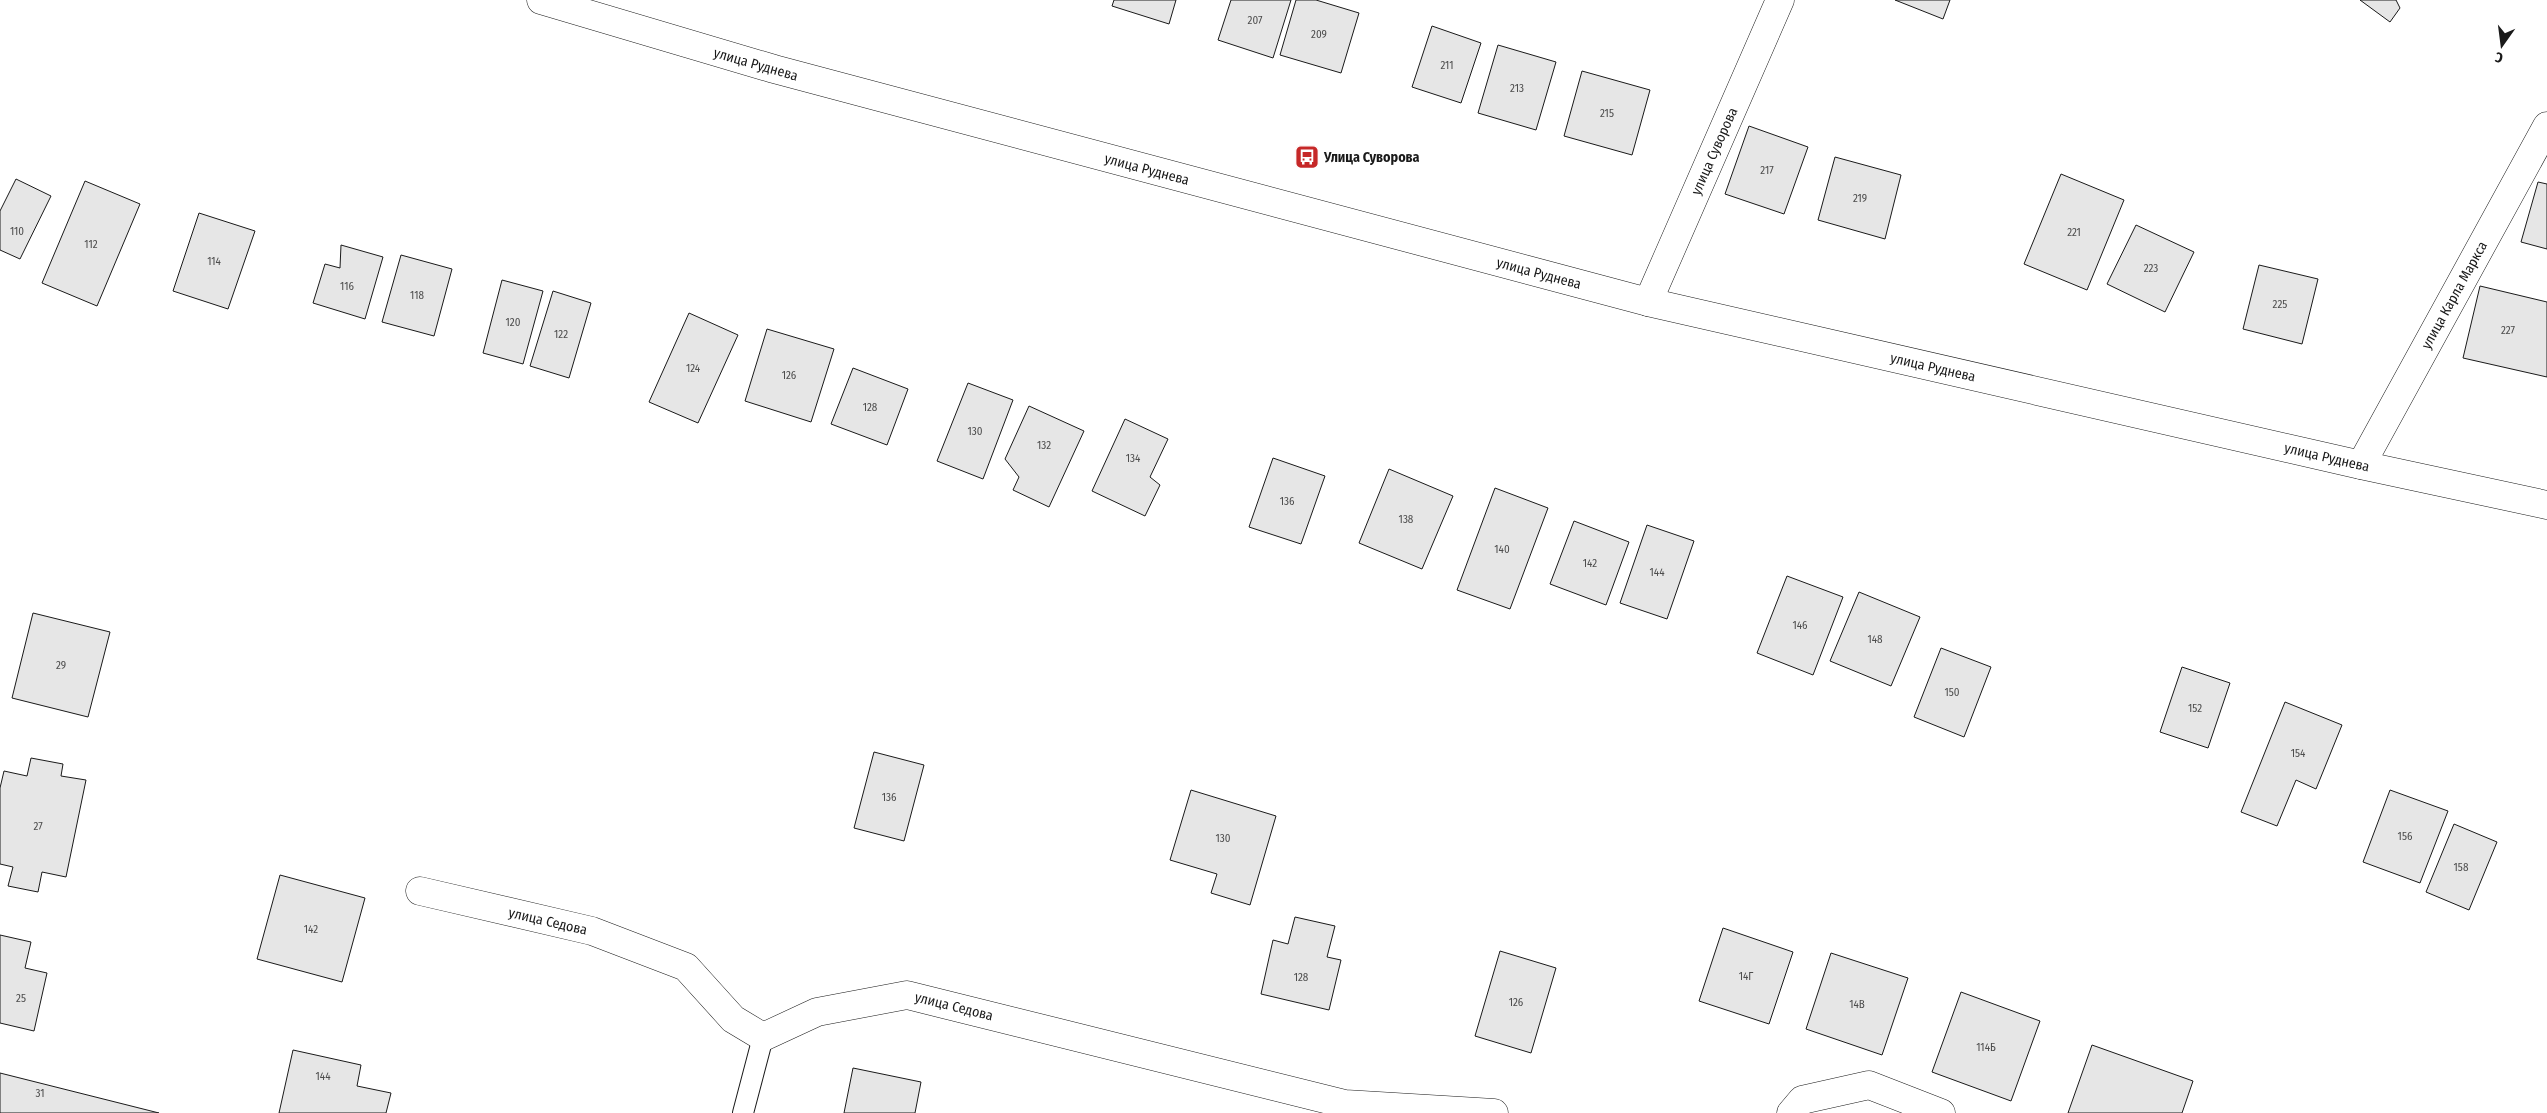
<svg xmlns="http://www.w3.org/2000/svg" width="2547" height="1113" font-family="'Fira Sans Condensed',sans-serif">
<rect width="100%" height="100%" fill="#fff"/>
<g fill="#e6e6e6" stroke="#1a1a1a">
<polygon points="1114,0 1176,0 1169,24 1112,6"/>
<polygon points="1231,0 1291,0 1273,58 1218,40"/>
<polygon points="1296,0 1316,0 1359,13 1341,73 1280,55"/>
<polygon points="1895,0 1950,0 1943,19"/>
<polygon points="2360,0 2396,0 2400,8 2390,22"/>
<polygon points="1432,26 1481,43 1461,103 1412,87"/>
<polygon points="1498,45 1556,62 1536,130 1478,113"/>
<polygon points="1582,71 1650,90 1632,155 1564,136"/>
<polygon points="1749,126 1808,147 1784,214 1725,194"/>
<polygon points="1835,157 1901,175 1885,239 1818,220"/>
<polygon points="2061,174 2124,200 2087,290 2024,264"/>
<polygon points="16,179 51,196 20,259 0,250 0,211"/>
<polygon points="85,181 140,204 97,306 42,283"/>
<polygon points="2538,182 2547,184 2547,249 2521,242"/>
<polygon points="199,213 255,231 228,309 173,291"/>
<polygon points="2136,225 2194,252 2165,312 2107,284"/>
<polygon points="341,245 383,257 365,319 313,303 325,264 340,268"/>
<polygon points="401,255 452,269 434,336 382,322"/>
<polygon points="2259,265 2318,279 2302,344 2243,329"/>
<polygon points="502,280 543,291 523,364 483,353"/>
<polygon points="2480,286 2547,302 2547,377 2463,358"/>
<polygon points="553,291 591,303 569,378 530,366"/>
<polygon points="689,313 738,335 698,423 649,402"/>
<polygon points="767,329 834,349 811,422 745,401"/>
<polygon points="853,368 908,389 887,445 831,424"/>
<polygon points="968,383 1013,400 983,479 937,461"/>
<polygon points="1029,406 1084,431 1049,507 1013,490 1019,477 1005,459"/>
<polygon points="1125,419 1168,439 1150,477 1160,485 1145,516 1092,491"/>
<polygon points="1273,458 1325,476 1301,544 1249,527"/>
<polygon points="1389,469 1453,496 1422,569 1359,543"/>
<polygon points="1495,488 1548,508 1510,609 1457,590"/>
<polygon points="1574,521 1629,542 1606,605 1550,584"/>
<polygon points="1647,525 1694,541 1667,619 1620,603"/>
<polygon points="1787,576 1843,597 1813,675 1757,653"/>
<polygon points="1859,592 1920,617 1891,686 1830,661"/>
<polygon points="33,613 110,632 88,717 12,698"/>
<polygon points="1941,648 1991,667 1964,737 1914,717"/>
<polygon points="2182,667 2230,683 2208,748 2160,732"/>
<polygon points="2285,702 2342,725 2316,789 2296,780 2277,826 2241,812"/>
<polygon points="874,752 924,765 904,841 854,828"/>
<polygon points="31,758 63,764 61,776 86,780 66,877 42,872 38,892 8,886 13,867 0,864 0,788 4,771 27,776"/>
<polygon points="1191,790 1276,816 1250,905 1211,893 1217,874 1170,860"/>
<polygon points="2390,790 2448,811 2420,883 2363,862"/>
<polygon points="2454,824 2497,842 2469,910 2426,892"/>
<polygon points="280,875 365,898 342,982 257,959"/>
<polygon points="1295,917 1335,926 1327,957 1341,960 1329,1010 1261,994 1273,940 1288,944"/>
<polygon points="1723,928 1793,952 1769,1024 1699,1001"/>
<polygon points="0,935 31,942 25,968 47,973 34,1031 0,1023"/>
<polygon points="1500,951 1556,968 1531,1053 1475,1036"/>
<polygon points="1831,953 1908,978 1882,1055 1806,1029"/>
<polygon points="1961,992 2040,1021 2011,1101 1932,1072"/>
<polygon points="2092,1045 2193,1081 2182,1113 2068,1113"/>
<polygon points="293,1050 361,1065 357,1086 391,1093 386,1113 279,1113"/>
<polygon points="853,1068 921,1082 915,1113 844,1113"/>
<polygon points="0,1073 159,1113 0,1113"/>
</g>
<g fill="none" stroke-linecap="round" stroke-linejoin="round">
<g stroke="#1a1a1a" stroke-width="22">
<polyline id="lane" points="743,1113 763,1037"/>
</g>
<g stroke="#1a1a1a" stroke-width="29">
<g id="street">
<polyline points="1648,302 1780,0"/>
<polyline points="2361,465 2547,126"/>
<polyline points="420,891 592,931 686,967 733,1019 763,1037 817,1012 907,995 1345,1104 1494,1113"/>
<polyline points="1791,1113 1802,1100 1869,1085 1941,1113"/>
</g>
</g>
<g stroke="#1a1a1a" stroke-width="29">
<polyline id="secondary" points="541,0 774,69 1648,302 2361,465 2547,505"/>
</g>
<use href="#lane" stroke="#fff" stroke-width="20"/>
<use href="#street" stroke="#fff" stroke-width="28"/>
<use href="#secondary" stroke="#fff" stroke-width="28"/>
</g>
<defs>
<g id="bus-square" transform="scale(1.25)"><rect x="-9" y="-9" width="18" height="18" rx="4" fill="#c62828" stroke="#fff"/><path d="M-5-6H5V4H4V6H2V4H-2V6H-4V4H-5ZM-3.5-4V0h7V-4ZM-3.5 1.2v1.5H-2V1.2ZM2 1.2v1.5H3.5V1.2Z" fill="#fff"/></g>
</defs>
<g fill-rule="evenodd">
<use href="#bus-square" x="1307" y="157"/>
</g>
<g text-anchor="middle" stroke-width="4" stroke-linejoin="round" paint-order="stroke">
<g font-size="11" fill="#4d4d4d">
<text x="1255" y="24">207</text>
<text x="1319" y="38">209</text>
<text x="1447" y="69">211</text>
<text x="1517" y="92">213</text>
<text x="1607" y="117">215</text>
<text x="1767" y="174">217</text>
<text x="1860" y="202">219</text>
<text x="17" y="235">110</text>
<text x="2074" y="236">221</text>
<text x="91" y="248">112</text>
<text x="214" y="265">114</text>
<text x="2151" y="272">223</text>
<text x="347" y="290">116</text>
<text x="417" y="299">118</text>
<text x="2280" y="308">225</text>
<text x="513" y="326">120</text>
<text x="2508" y="334">227</text>
<text x="561" y="338">122</text>
<text x="693" y="372">124</text>
<text x="789" y="379">126</text>
<text x="870" y="411">128</text>
<text x="975" y="435">130</text>
<text x="1044" y="449">132</text>
<text x="1133" y="462">134</text>
<text x="1287" y="505">136</text>
<text x="1406" y="523">138</text>
<text x="1502" y="553">140</text>
<text x="1590" y="567">142</text>
<text x="1657" y="576">144</text>
<text x="1800" y="629">146</text>
<text x="1875" y="643">148</text>
<text x="61" y="669">29</text>
<text x="1952" y="696">150</text>
<text x="2195" y="712">152</text>
<text x="2298" y="757">154</text>
<text x="889" y="801">136</text>
<text x="38" y="830">27</text>
<text x="2405" y="840">156</text>
<text x="1223" y="842">130</text>
<text x="2461" y="871">158</text>
<text x="311" y="933">142</text>
<text x="1746" y="980">14Г</text>
<text x="1301" y="981">128</text>
<text x="21" y="1002">25</text>
<text x="1516" y="1006">126</text>
<text x="1857" y="1008">14В</text>
<text x="1986" y="1051">114Б</text>
<text x="323" y="1080">144</text>
<text x="40" y="1097">31</text>
</g>
<g font-size="14" fill="#1a1a1a" stroke="#fff">
<text transform="translate(756 64) rotate(16)" y="5">улица Руднева</text>
<text transform="translate(1714 151) rotate(-66)" y="5">улица Суворова</text>
<text transform="translate(1147 169) rotate(15)" y="5">улица Руднева</text>
<text transform="translate(1539 273) rotate(15)" y="5">улица Руднева</text>
<text transform="translate(2454 295) rotate(-61)" y="5">улица Карла Маркса</text>
<text transform="translate(1933 367) rotate(13)" y="5">улица Руднева</text>
<text transform="translate(2327 457) rotate(13)" y="5">улица Руднева</text>
<text transform="translate(548 921) rotate(13)" y="5">улица Седова</text>
<text transform="translate(954 1006) rotate(14)" y="5">улица Седова</text>
</g>
<g font-size="14" font-weight="bold" fill="#1a1a1a" stroke="#fff" text-anchor="start">
<text x="1324" y="162">Улица Суворова</text>
</g>
</g>
<g transform="translate(2502 45) rotate(194)" stroke="#ffffff" stroke-width="4" paint-order="stroke">
<path d="M0-4L9 19L0 12L-9 19Z" fill="#1a1a1a"/>
<text y="-8" font-size="14" font-weight="bold" text-anchor="middle" fill="#1a1a1a">С</text>
</g>
</svg>
